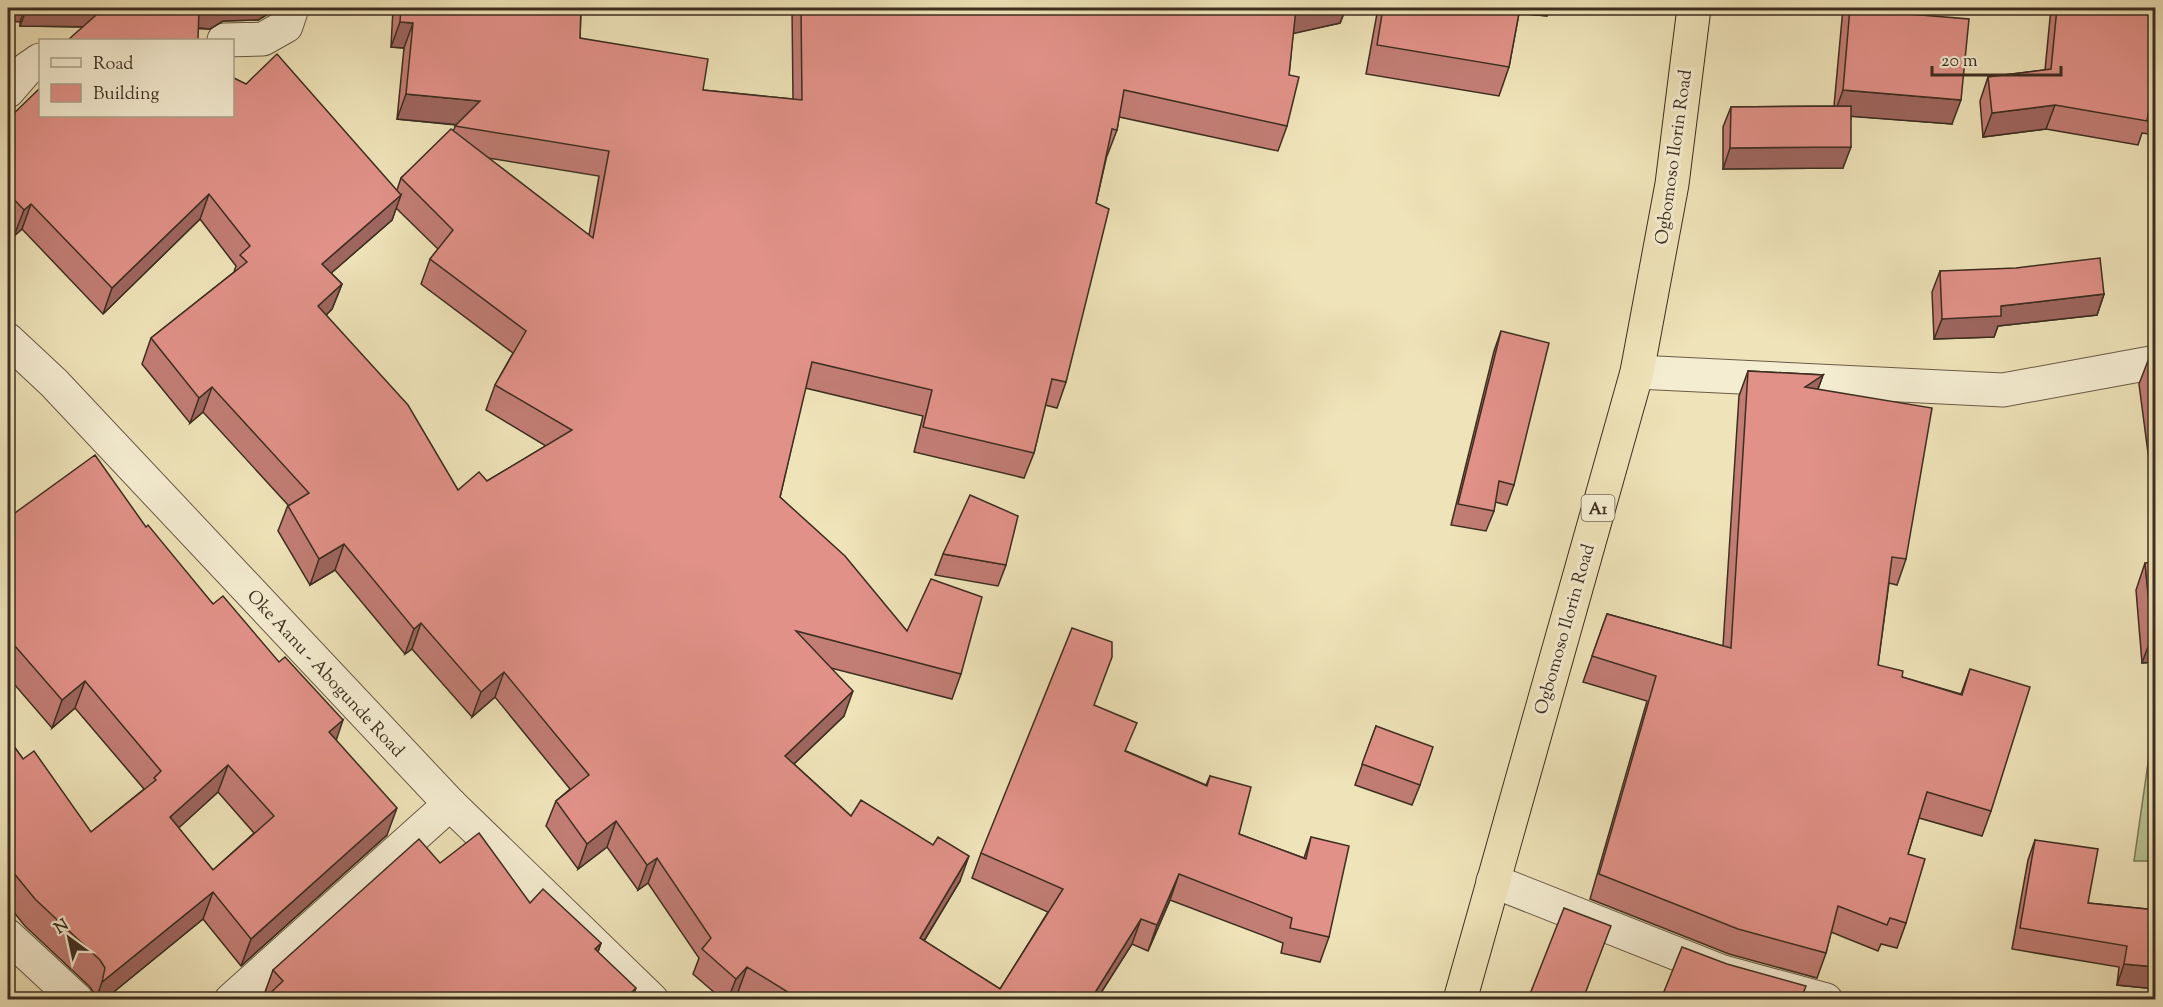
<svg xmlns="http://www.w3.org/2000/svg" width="2163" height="1007" font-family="'Sorts Mill Goudy',serif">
<rect width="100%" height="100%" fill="#efe3b9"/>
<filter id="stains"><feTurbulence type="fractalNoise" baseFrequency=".00333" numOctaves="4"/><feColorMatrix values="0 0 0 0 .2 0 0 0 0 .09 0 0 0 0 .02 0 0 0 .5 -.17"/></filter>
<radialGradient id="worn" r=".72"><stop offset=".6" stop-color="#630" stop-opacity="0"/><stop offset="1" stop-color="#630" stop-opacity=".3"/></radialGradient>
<polygon fill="#b7c491" stroke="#7a7958" stroke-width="1.5" points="2149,756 2155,756 2155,861 2134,861"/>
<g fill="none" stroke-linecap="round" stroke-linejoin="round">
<g stroke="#6a5b46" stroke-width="35">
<g id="street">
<polyline points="224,40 263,39 286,26 292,8"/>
<polyline points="8,91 27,69 40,60"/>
<polyline points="8,340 54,383 450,804 652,1000"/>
<polyline points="1637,372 2003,390 2156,362"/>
<polyline points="1493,881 1723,972 1826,1000"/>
<polyline points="8,936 77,1000"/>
<polyline points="231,1000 450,804"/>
</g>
</g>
<g stroke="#3d2e20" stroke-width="35">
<polyline id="highway" points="1460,1000 1637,372 1672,184 1694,8"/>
</g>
<use href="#street" stroke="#f5edd2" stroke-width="33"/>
<use href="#highway" stroke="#efe3b9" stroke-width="33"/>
</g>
<g fill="#c27d75" stroke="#3d2e20" stroke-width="1.5" fill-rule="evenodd">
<polygon points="8,8 273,8 270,13 258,20 223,21 210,29 20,26 20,22"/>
<path d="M393 8H581L580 38 703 90 793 99 792 8H1346L1340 23 1293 33 1289 75 1287 126 1278 151 1119 117 1117 130 1107 156V155L1096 203 1066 382 1057 408 1045 405 1034 453 1024 478 914 452 923 416 805 388 780 497 907 631 961 674 952 699 831 668 844 716 794 764 851 816 960 881 924 941 1000 989 1048 912 972 878 981 853 1094 705 1126 751 1206 785 1210 776 1239 834 1304 858 1311 837 1329 937 1320 962 1281 953 1283 943 1170 900 1148 951 1132 944 1097 999H749L738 992 731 999H722L693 974 699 958 648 883 638 890 607 847 578 869 546 826 556 801 570 789 495 697 472 717 412 649 405 654 335 570 310 585 278 531 288 505 203 412 190 423 142 364 151 338 234 272 236 266 200 219 103 314 22 229 14 236 8 228V119L397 190 401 178 453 131 456 125 397 119 404 48 391 47ZM488 158 599 176 589 235ZM396 208 438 249 430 259 421 284 513 353 495 385 486 410 546 446 487 481 458 490 326 315 332 309 342 284 331 273 392 220Z"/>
<polygon points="1378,8 1550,8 1547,16 1519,13 1509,67 1499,96 1366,74"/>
<polygon points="1843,8 1886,8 1885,12 1952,124 1851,116 1843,168 1723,169 1723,127 1731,107 1834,106"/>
<polygon points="2051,8 2156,8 2156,135 2142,133 2138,145 2046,129 1983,137 1980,101 1988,77 2045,70"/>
<polygon points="1940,271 2104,294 2097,315 1998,326 1994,337 1934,339 1932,292"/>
<polygon points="1501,331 1514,485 1507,505 1495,502 1494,511 1486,531 1451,525 1494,351"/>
<polygon points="2156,356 2156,514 2139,384 2149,358"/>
<polygon points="1748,371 1823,375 1818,389 1906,559 1897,585 1889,583 1878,665 1902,677 1961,694 1970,669 1991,811 1982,836 1919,818 1908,854 1906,923 1897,948 1881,944 1878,951 1831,932 1826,953 1817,978 1729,954 1590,899 1647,701 1583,682 1607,614 1723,646 1739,396"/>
<path d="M8 518 146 527 213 604 336 740 387 835 241 966 203 919 105 999H94L95 995 90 987 25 926 8 905V738L23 759 91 832 144 789 75 708 52 728 8 677ZM218 792 254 833 213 870 178 828Z"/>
<polygon points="943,554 1006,565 998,586 935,575"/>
<polygon points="2145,563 2156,662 2142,663 2136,590"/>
<polygon points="1376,726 1420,785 1412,805 1355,785"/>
<polygon points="2035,840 2088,903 2156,910 2156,989 2117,985 2119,967 2012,949 2028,860"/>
<polygon points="440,863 530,903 601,943 598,952 266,998 264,995 273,970"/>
</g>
<g fill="#9e665f" stroke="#3d2e20" stroke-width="1.5">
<polygon points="8,8 25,8 20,22 8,21"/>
<polygon points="27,8 108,8 101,27 20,26"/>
<polygon points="197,8 273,8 270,13 258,20 223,21 210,29 190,27"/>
<polygon points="1304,8 1346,8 1340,23 1287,35 1296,9"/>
<polygon points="1515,8 1550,8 1547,16 1514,13"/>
<polygon points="400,22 413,23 404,48 391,47"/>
<polygon points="1843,90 1961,100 1952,124 1834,115"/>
<polygon points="406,94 480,101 471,126 397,119"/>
<polygon points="2055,105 2046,129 1983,137 1992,113"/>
<polygon points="1851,147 1843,168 1723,169 1730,148"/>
<polygon points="209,194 200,219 103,314 112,288"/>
<polygon points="401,195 392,220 313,289 322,264"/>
<polygon points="31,204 22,229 14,236 24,210"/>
<polygon points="342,284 332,309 309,332 318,306"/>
<polygon points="2104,294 2097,315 1998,326 1994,337 1934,339 1942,319 2001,306"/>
<polygon points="1823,375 1814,400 1805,387"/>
<polygon points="212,387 203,412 190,423 199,398"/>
<polygon points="344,544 335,570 310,585 319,559"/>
<polygon points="421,623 412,649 405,654 414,629"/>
<polygon points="2152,636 2156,636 2156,662 2142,663"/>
<polygon points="504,672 495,697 472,717 481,692"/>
<polygon points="85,681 75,708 52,728 62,700"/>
<polygon points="853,691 844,716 776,781 785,756"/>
<polygon points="343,720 334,747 329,732"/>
<polygon points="228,765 218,792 160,845 170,817"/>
<polygon points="397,808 387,835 241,966 251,939"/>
<polygon points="616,821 607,847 578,869 587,844"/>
<polygon points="969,856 960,881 910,964 920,938"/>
<polygon points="657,858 648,883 638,890 647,865"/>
<polygon points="1179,874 1170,900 1148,951 1157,925"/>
<polygon points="213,892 203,919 105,999 96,999 102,982"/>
<polygon points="1141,919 1132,944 1097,999 1091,999"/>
<polygon points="601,943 592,968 595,949"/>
<polygon points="2124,964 2156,967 2156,989 2117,985"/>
<polygon points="747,967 738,992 731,999 728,999 736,979"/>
<polygon points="636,988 632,999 625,999"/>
</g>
<g fill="#e19188" stroke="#3d2e20" stroke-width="1.5" fill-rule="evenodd">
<polygon points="104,8 199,8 198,40 68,40"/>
<polygon points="401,8 581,8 580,38 708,59 703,90 802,100 801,8 1304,8 1296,9 1289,75 1299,77 1287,126 1124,90 1117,130 1112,129 1096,203 1109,209 1066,382 1052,379 1034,453 923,427 932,390 812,362 780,497 845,556 907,631 931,579 982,597 961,674 796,631 853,691 785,756 851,816 861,800 933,845 938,837 969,856 920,938 1000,989 1063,889 981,853 1072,628 1112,642 1112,657 1094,705 1137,723 1125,751 1207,786 1210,776 1251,787 1239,834 1306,859 1311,837 1349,846 1329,937 1290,928 1292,918 1179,874 1157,925 1141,919 1091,999 799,999 747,967 736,979 702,949 711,938 657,858 647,865 616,821 587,844 556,801 589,775 504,672 481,692 421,623 414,629 344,544 319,559 288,506 309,493 212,387 199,398 151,338 247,262 240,255 250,246 209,194 112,288 31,204 24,210 8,193 8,119 40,88 40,116 232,116 232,77 246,84 277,54 401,195 322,264 342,284 318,306 408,405 458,490 479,472 487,481 572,430 495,385 526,331 430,259 453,230 401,178 451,129 593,238 609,151 455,126 480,101 406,94 413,23 400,22"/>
<polygon points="1383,8 1520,8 1509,67 1377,45"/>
<polygon points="1850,8 1886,8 1885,12 1969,19 1961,100 1843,90"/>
<polygon points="2057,8 2156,8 2156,109 2149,108 2147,121 2055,105 1992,113 1988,77 2051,69"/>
<polygon points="1851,106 1851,147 1730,148 1731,107"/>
<polygon points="2100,258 2104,294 2001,306 2001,316 1942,319 1940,271 2016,268"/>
<polygon points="1501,331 1549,343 1514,485 1499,481 1494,511 1458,504"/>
<polygon points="2156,356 2156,412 2149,358"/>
<polygon points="1748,371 1823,375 1805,387 1932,408 1906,559 1892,557 1878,665 1903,671 1902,677 1962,695 1970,669 2030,687 1991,811 1927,792 1908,854 1925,859 1906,923 1890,918 1887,925 1838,906 1826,953 1738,929 1599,874 1656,676 1592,656 1607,614 1731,648"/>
<path d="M95 455 146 527 148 525 213 604 223 596 279 662 285 657 343 720 329 732 397 808 251 939 213 892 102 982 105 968 100 960 35 899 8 866V738L23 759 34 751 91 832 156 780 154 778 161 771 85 681 62 700 8 638V518ZM228 765 274 816 213 870 170 817Z"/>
<polygon points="970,495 1018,516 1006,565 943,554"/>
<polygon points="2156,562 2156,636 2152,636 2145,563"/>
<polygon points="1376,726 1433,747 1420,785 1362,764"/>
<polygon points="479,833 530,903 543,889 601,943 595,949 636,988 625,999 264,999 283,981 273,970 419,839 440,863"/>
<polygon points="2035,840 2098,849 2088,903 2156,910 2156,967 2124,964 2127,946 2020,928"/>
<polygon points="1564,908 1611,926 1583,999 1528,999"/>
<polygon points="1682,947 1727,964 1806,986 1801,999 1661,999"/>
<polygon points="57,995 61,999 52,999"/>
</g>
<g text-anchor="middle" stroke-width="6" stroke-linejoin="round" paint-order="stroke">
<rect fill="#f5edd2" stroke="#746755" stroke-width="1.5" x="1581.5" y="495" width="33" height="26" rx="4.5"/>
<g font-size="16" font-weight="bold" fill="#3d2e20">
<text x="1598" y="514">A1</text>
</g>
<g font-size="18" fill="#3d2e20" stroke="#f5edd2">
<text transform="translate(1673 157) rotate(-82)" y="6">Ogbomoso Ilorin Road</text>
<text transform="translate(1564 629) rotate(-74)" y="6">Ogbomoso Ilorin Road</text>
<text transform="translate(326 673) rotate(47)" y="6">Oke Aanu - Abogunde Road</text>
</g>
</g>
<rect width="2163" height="1007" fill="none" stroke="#efe3b9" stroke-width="30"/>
<rect x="9" y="9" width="2145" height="989" fill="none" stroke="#3d2e20" stroke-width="3"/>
<rect x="15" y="15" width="2133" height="977" fill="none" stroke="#3d2e20" stroke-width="1.5"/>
<rect x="39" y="39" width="195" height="78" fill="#f5edd2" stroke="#aba18b" stroke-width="1.5"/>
<rect x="51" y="58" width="30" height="9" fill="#f5edd2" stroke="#aba18b" stroke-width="1.5"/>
<text x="93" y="69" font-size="18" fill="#3d2e20">Road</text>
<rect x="51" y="84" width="30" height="18" fill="#e19188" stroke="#aba18b" stroke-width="1.5"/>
<text x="93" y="99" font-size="18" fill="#3d2e20">Building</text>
<g transform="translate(69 938) rotate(327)" stroke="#f5edd2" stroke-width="4.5" paint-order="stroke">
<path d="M0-4.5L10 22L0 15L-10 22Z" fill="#3d2e20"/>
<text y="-9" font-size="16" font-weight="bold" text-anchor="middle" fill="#3d2e20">N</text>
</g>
<path d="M1932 66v9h129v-9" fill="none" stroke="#3d2e20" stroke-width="3"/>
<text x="1941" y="66" font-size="18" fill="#3d2e20" stroke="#f5edd2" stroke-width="4.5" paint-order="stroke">20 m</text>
<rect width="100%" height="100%" filter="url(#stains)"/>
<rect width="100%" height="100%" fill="url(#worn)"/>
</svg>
